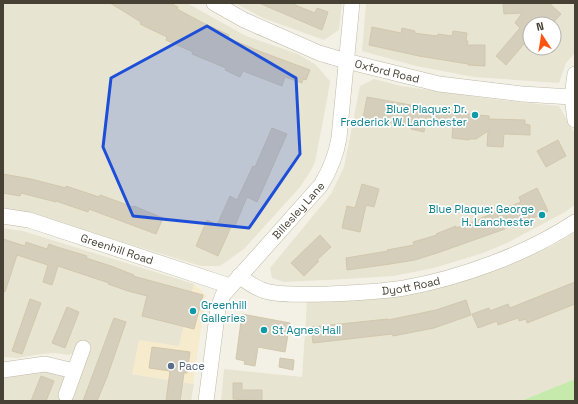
<svg xmlns="http://www.w3.org/2000/svg" width="578" height="404" font-family="'Space Grotesk',sans-serif">
<rect width="100%" height="100%" fill="#f3f1e5"/>
<g fill="#e8e4d2" fill-rule="evenodd">
<polygon points="3,3 187,3 246,36 298,54 316,65 330,81 327,100 315,162 310,172 300,187 244,249 220,266 201,266 34,215 3,208"/>
<polygon points="235,3 342,3 339,30 324,40 263,18"/>
<path d="M366 3H575V53L566 63 559 83 474 77 416 66 362 51ZM530 24H554V48H530Z"/>
<polygon points="374,79 401,86 491,99 559,106 575,134 575,205 565,212 507,243 483,253 434,268 393,276 346,279 284,282 272,278 270,268 331,194 344,167 360,86"/>
<polygon points="3,228 23,231 194,284 179,346 132,374 194,384 191,401 3,401 3,378 39,370 64,373 66,379 61,393 74,397 91,345 79,341 77,348 74,353 69,355 55,353 41,354 17,358 3,357"/>
<polygon points="575,232 575,379 521,401 221,401 224,369 302,377 307,302 367,300 413,294 455,284 491,272 552,246"/>
</g>
<polygon fill="#f7ebce" points="194,284 206,295 193,384 132,374 139,340 179,346"/>
<polygon fill="#c5eaab" points="575,379 575,401 521,401"/>
<g fill="#d5ceba" stroke="#d1c7ac">
<polygon points="110,3 170,3 178,7 177,9 203,23 229,35 228,38 259,51 310,70 306,80 303,79 302,83 285,77 282,86 243,71 240,77 225,70 226,68 192,54 193,52 166,40 167,37 140,24 141,22"/>
<polygon points="259,3 296,3 295,5 315,13 317,8 328,12 322,30"/>
<polygon points="503,3 549,3 561,14 552,24 530,24 530,37 506,65 496,56 520,28 515,23 522,13 504,14"/>
<polygon points="372,27 401,33 402,28 415,31 414,33 437,36 438,34 452,36 453,31 467,33 466,41 468,41 467,45 485,45 485,66 468,65 468,64 419,56 369,45"/>
<polygon points="367,97 449,112 489,116 489,119 525,120 525,124 530,125 530,135 504,134 503,147 487,146 488,131 476,139 469,139 469,140 452,138 453,125 426,120 424,132 411,129 411,126 363,118"/>
<polygon points="272,128 287,134 257,202 247,197 234,228 231,227 218,256 196,246 207,220 217,225 230,196 237,200 253,166 255,167"/>
<polygon points="558,140 566,156 546,167 537,151"/>
<polygon points="3,174 31,179 66,188 66,186 99,197 100,195 133,207 134,206 163,218 156,234 89,209 88,212 56,201 56,202 21,193 20,196 3,193"/>
<polygon points="362,184 379,189 374,207 366,205 360,232 342,228 347,206 355,208"/>
<polygon points="537,188 548,211 530,220 529,218 505,227 505,229 437,253 415,260 390,264 347,270 346,258 388,251 387,250 414,245 413,242 437,235 436,234 456,226 456,228 481,219 481,218 521,202 519,197"/>
<polygon points="320,235 331,247 316,261 319,261 304,276 291,263"/>
<polygon points="3,239 25,246 26,242 47,249 49,244 57,247 87,256 86,258 111,266 134,275 133,276 203,295 194,329 142,316 147,296 128,291 108,284 109,283 58,266 52,285 43,282 48,265 17,255 5,292 3,291"/>
<polygon points="575,282 575,304 527,323 526,319 519,321 518,318 498,325 497,321 478,328 472,314 489,308 490,311 508,304 510,308"/>
<polygon points="30,299 41,303 22,354 12,351"/>
<polygon points="466,300 471,315 434,328 393,336 392,334 313,343 311,327 388,319 388,320 436,310"/>
<polygon points="67,307 79,312 65,348 52,343"/>
<polygon points="242,314 290,323 285,352 258,347 255,366 244,364 245,361 236,359"/>
<polygon points="114,318 126,322 107,377 97,401 83,401"/>
<polygon points="152,347 190,352 187,373 184,373 180,401 166,401 170,371 149,368"/>
<polygon points="280,358 294,360 293,370 279,367"/>
<polygon points="41,376 54,381 46,401 31,401"/>
<polygon points="233,383 242,383 242,390 262,390 262,401 233,399"/>
</g>
<g fill="none" stroke-linecap="round" stroke-linejoin="round">
<g stroke="#bfbaa7" stroke-width="16">
<g id="minor">
<path id="s1" d="M214 3 244 20 319 53 346 61 439 84 522 94 572 97"/>
<polyline points="575,74 572,97 575,120"/>
<path id="s2" d="M3 216 29 220 230 286"/>
<path id="s3" d="M239 276C247 282 255 288 265 291 281 296 311 294 328 294 353 293 379 292 404 288 460 278 527 254 575 222"/>
<polyline points="3,370 45,364 74,371"/>
<polyline points="66,395 83,348"/>
<path id="s4" d="M206 401 218 308 223 295 321 185C330 170 336 156 339 138L352 3"/>
</g>
</g>
<use href="#minor" stroke="#fff" stroke-width="15"/>
</g>
<path fill="#1d4ed8" fill-opacity="0.2" stroke="#1d4ed8" stroke-width="3" stroke-linejoin="round" d="M207 26 296 78 300 154 249 228 133 216 103 147 111 78Z"/>
<g fill="#0f9aa8" stroke="#fff" stroke-width="1.5">
<circle cx="475" cy="115" r="4"/>
<circle cx="542" cy="215" r="4"/>
<circle cx="193" cy="311" r="4"/>
<circle cx="264" cy="330" r="4"/>
</g>
<circle fill="#5c6f8a" stroke="#fff" stroke-width="1.5" cx="171" cy="366" r="4"/>
<g text-anchor="middle" stroke-width="3.5" stroke-linejoin="round" paint-order="stroke">
<g font-size="11" fill="#464134" stroke="#fff">
<text dy="4" stroke="none"><textPath href="#s1" startOffset="187">Oxford Road</textPath></text>
<text dy="4" stroke="none"><textPath href="#s4" startOffset="221">Billesley Lane</textPath></text>
<text dy="4" stroke="none"><textPath href="#s2" startOffset="119">Greenhill Road</textPath></text>
<text dy="4" stroke="none"><textPath href="#s3" startOffset="177">Dyott Road</textPath></text>
</g>
<g font-size="11" fill="#0d838f" stroke="#fff" text-anchor="end">
<text x="467" y="113">Blue Plaque: Dr.<tspan x="467" dy="13">Frederick W. Lanchester</tspan></text>
<text x="534" y="213">Blue Plaque: George<tspan x="534" dy="13">H. Lanchester</tspan></text>
<text x="201" y="309" text-anchor="start">Greenhill<tspan x="201" dy="13">Galleries</tspan></text>
<text x="272" y="334" text-anchor="start">St Agnes Hall</text>
</g>
<g font-size="11" fill="#4e5e75" stroke="#fff" text-anchor="start">
<text x="179" y="370">Pace</text>
</g>
</g>
<rect width="578" height="404" fill="none" stroke="#464134" stroke-width="8"/>
<g transform="translate(542 36) rotate(348)"><circle r="19" fill="#ffffff" stroke="#b5b3ae"/>
<path d="M0-3L7 15L0 10L-7 15Z" fill="#ff5410"/>
<text y="-6" font-size="11" font-weight="bold" text-anchor="middle" fill="#464134">N</text>
</g>
</svg>
